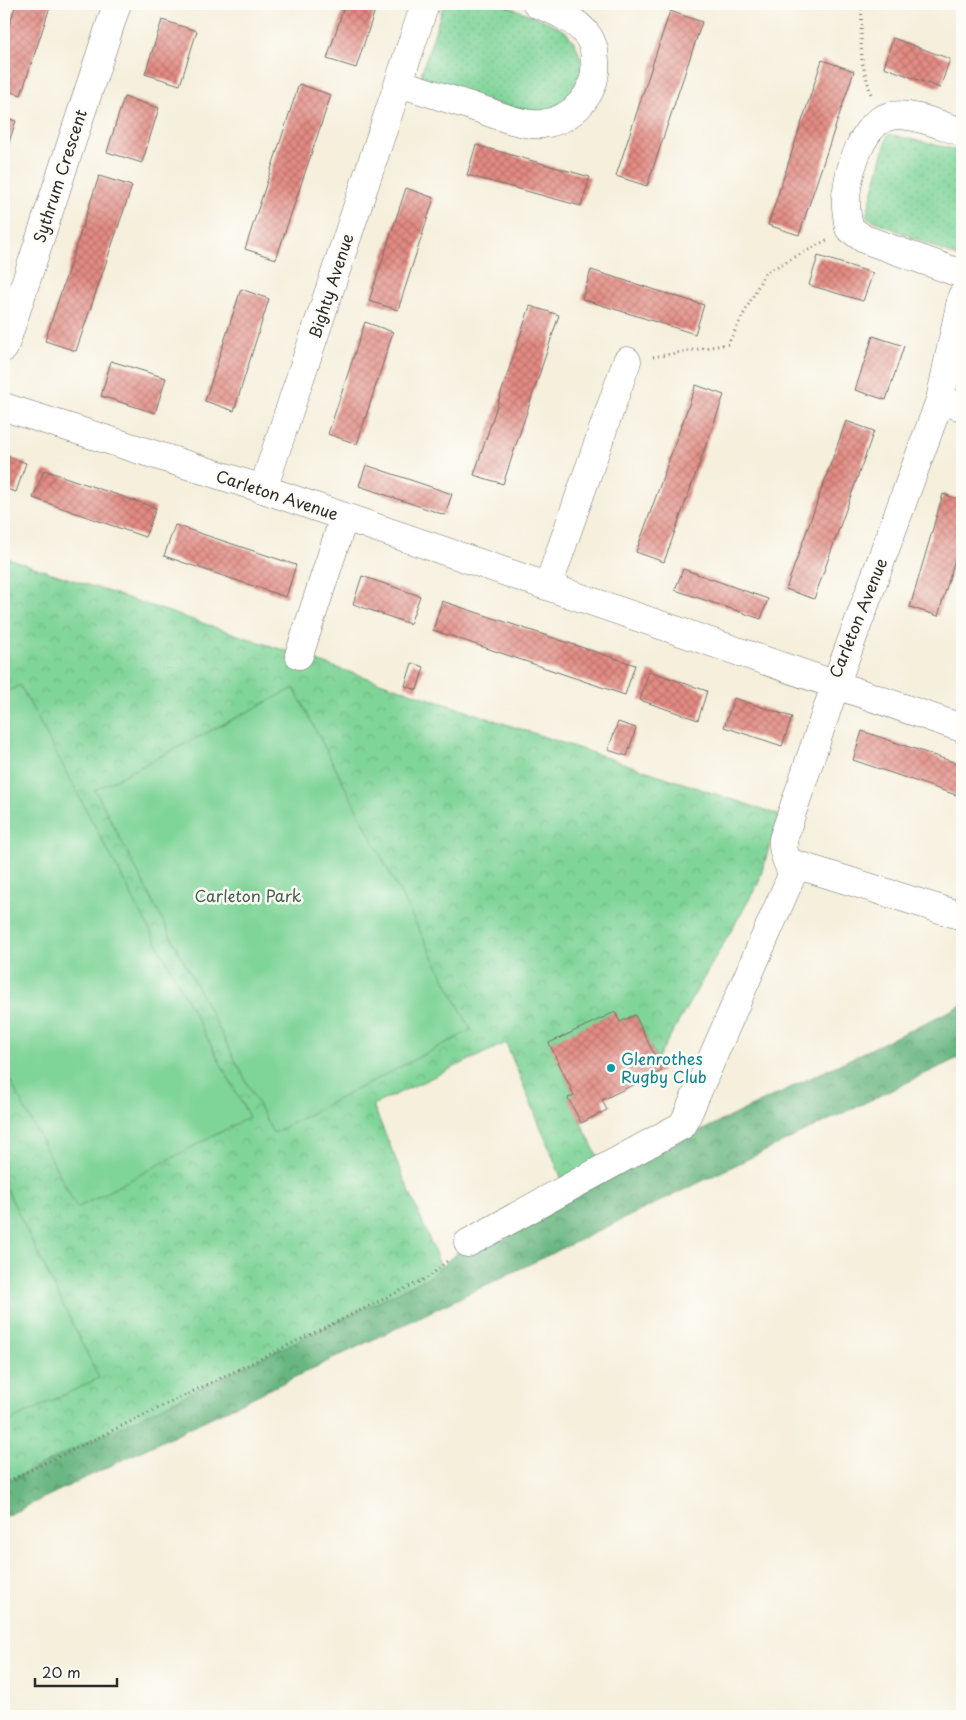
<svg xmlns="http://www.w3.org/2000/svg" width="966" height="1720" font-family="'Playpen Sans',sans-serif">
<defs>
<pattern id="grass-dots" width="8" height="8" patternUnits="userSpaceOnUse" patternTransform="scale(1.25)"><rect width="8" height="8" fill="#7fd498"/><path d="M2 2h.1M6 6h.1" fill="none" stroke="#6eb683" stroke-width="1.8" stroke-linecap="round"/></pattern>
<pattern id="forest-crowns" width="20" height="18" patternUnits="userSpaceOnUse" patternTransform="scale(1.25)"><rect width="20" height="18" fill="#67b680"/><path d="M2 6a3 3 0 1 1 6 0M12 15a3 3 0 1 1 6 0" fill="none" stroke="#559469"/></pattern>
<pattern id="park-crowns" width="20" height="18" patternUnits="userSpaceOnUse" patternTransform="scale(1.25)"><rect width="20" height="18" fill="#7fd498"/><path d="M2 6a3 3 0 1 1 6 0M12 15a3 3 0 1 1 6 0" fill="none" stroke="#6eb683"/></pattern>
<pattern id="building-cross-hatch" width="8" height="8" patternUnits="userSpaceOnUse" patternTransform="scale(1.25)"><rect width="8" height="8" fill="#e38b83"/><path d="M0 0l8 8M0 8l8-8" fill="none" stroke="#b8726b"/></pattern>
</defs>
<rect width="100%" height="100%" fill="#fdfcf7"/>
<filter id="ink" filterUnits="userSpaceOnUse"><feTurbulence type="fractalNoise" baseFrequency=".02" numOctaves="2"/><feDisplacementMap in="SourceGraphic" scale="10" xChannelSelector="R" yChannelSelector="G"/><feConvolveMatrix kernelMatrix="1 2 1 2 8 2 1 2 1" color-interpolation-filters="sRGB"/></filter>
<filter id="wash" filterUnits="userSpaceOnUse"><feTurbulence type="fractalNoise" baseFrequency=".0096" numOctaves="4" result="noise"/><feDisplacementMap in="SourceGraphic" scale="20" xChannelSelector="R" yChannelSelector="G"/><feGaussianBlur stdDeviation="1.12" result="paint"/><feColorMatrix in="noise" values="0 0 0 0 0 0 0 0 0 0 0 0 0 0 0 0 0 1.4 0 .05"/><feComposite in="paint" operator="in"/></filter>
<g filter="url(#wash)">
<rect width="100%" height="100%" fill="#f5efdc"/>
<g fill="url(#grass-dots)" stroke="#558062">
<polygon points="444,4 502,4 546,21 565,31 575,43 580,56 581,70 578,83 572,96 562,105 535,115 419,81"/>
<polygon points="888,134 962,151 961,259 866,217"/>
</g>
<polygon fill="url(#forest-crowns)" stroke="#497056" points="962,1005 962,1056 4,1517 4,1482 429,1277 468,1243"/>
<polygon fill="url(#park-crowns)" stroke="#558062" points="4,557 779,815 758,884 657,1059 635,1015 620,1022 615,1012 550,1044 574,1095 569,1098 603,1168 566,1189 506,1043 373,1105 441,1267 429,1277 4,1483"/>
<g fill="#7fd498" stroke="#558062">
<polygon points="20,685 249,1117 77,1208 4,1069 4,693"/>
<polygon points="294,688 471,1030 273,1133 95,790"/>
<polygon points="4,1184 99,1378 4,1424"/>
</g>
<g id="blocks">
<g fill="url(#building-cross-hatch)">
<polygon points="16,4 51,4 21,95 4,90 4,41"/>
<polygon points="345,4 377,4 356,68 327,59"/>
<polygon points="670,11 702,22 647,186 616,176"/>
<polygon points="162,20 197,31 180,85 145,74"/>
<polygon points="893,38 950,59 940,88 884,67"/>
<polygon points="822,60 854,71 799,235 768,225"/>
<polygon points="299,84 331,95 276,259 245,249"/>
<polygon points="124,97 159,108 142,163 107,152"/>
<polygon points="4,117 16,121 4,157"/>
<polygon points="476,145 590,177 581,206 467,175"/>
<polygon points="99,176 132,186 76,351 45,341"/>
<polygon points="406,188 434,198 398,310 369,301"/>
<polygon points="818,256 873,273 863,301 809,285"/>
<polygon points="591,270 704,305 695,334 582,299"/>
<polygon points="241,289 269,299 234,411 205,401"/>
<polygon points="530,306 559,315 503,484 474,475"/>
<polygon points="365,322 393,332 357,444 328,434"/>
<polygon points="873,336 904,346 886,400 855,390"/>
<polygon points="111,361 166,378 155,413 101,396"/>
<polygon points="696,385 724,395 664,562 636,552"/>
<polygon points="846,421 874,431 814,599 786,589"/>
<polygon points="4,455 26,463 16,492 4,488"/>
<polygon points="366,465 452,494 445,515 359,486"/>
<polygon points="44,470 156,508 145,537 33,498"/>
<polygon points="943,494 962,500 962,536 938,616 910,607"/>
<polygon points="175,525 296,565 286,597 164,556"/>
<polygon points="683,569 768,599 761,619 675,590"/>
<polygon points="362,576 420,596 410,624 353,604"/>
<polygon points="442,601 635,665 625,695 433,630"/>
<polygon points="412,663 424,667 417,690 405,686"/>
<polygon points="649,671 707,691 698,720 640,700"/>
<polygon points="734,698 792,717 782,746 724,727"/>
<polygon points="618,722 636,728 627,756 608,750"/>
<polygon points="862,731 962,765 962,797 853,760"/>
<polygon points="615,1012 620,1022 635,1015 662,1071 602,1100 607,1110 581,1123 568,1098 574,1095 549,1043"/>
</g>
</g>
</g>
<g filter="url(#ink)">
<use href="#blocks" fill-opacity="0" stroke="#727069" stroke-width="1"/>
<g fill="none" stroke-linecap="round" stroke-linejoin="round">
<g stroke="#727069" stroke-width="29">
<g id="minor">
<path d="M399 83C427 92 455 101 483 110 499 116 524 126 542 124 573 120 598 93 595 61 595 53 593 43 588 36 576 19 555 11 537 4"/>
<path d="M962 132C942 126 907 110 887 117 863 125 850 167 847 189 844 202 847 215 849 228L864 239 962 274"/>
<polyline points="4,348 117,4"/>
<polyline points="940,400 962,407"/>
<polyline points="4,407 263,489 962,728"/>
<polyline points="263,489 425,4"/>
<polyline points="548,586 627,361"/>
<polyline points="299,655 344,517"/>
<polyline points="788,862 962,916"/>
<path d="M468 1243 683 1125 792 875C788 861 782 854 783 839L836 683 940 400 962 296"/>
</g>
</g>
<g stroke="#727069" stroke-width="3" stroke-dasharray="1 4" stroke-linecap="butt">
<polyline points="862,4 861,37 862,62 871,94"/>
<polyline points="653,357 728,344 765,273 827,240"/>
<polyline points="4,1483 429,1277 447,1261"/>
</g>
<use href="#minor" stroke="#fff" stroke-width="28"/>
</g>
</g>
<circle fill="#0f9aa8" stroke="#fdfcf7" stroke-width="2" cx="611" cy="1068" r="5"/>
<g text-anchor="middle" stroke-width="5" stroke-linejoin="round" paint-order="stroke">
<g font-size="16" fill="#2b2b2b" stroke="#fdfcf7">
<text transform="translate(60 176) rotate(-72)" y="6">Sythrum Crescent</text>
<text transform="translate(331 286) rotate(-72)" y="6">Bighty Avenue</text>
<text transform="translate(277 495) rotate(18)" y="6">Carleton Avenue</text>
<text transform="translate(858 618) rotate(-68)" y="6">Carleton Avenue</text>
</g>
<g font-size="16" fill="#445e4c" stroke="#fdfcf7">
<text x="248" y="902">Carleton Park</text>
</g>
<g font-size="16" fill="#0d838f" stroke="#fdfcf7" text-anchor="start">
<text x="621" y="1065">Glenrothes<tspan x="621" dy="18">Rugby Club</tspan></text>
</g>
</g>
<rect width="966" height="1720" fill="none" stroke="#fdfcf7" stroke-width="20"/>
<path d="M35 1678v8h82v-8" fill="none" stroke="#2b2b2b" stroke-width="2.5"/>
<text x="42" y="1678" font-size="15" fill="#2b2b2b" stroke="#fdfcf7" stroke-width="4" paint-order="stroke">20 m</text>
</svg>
